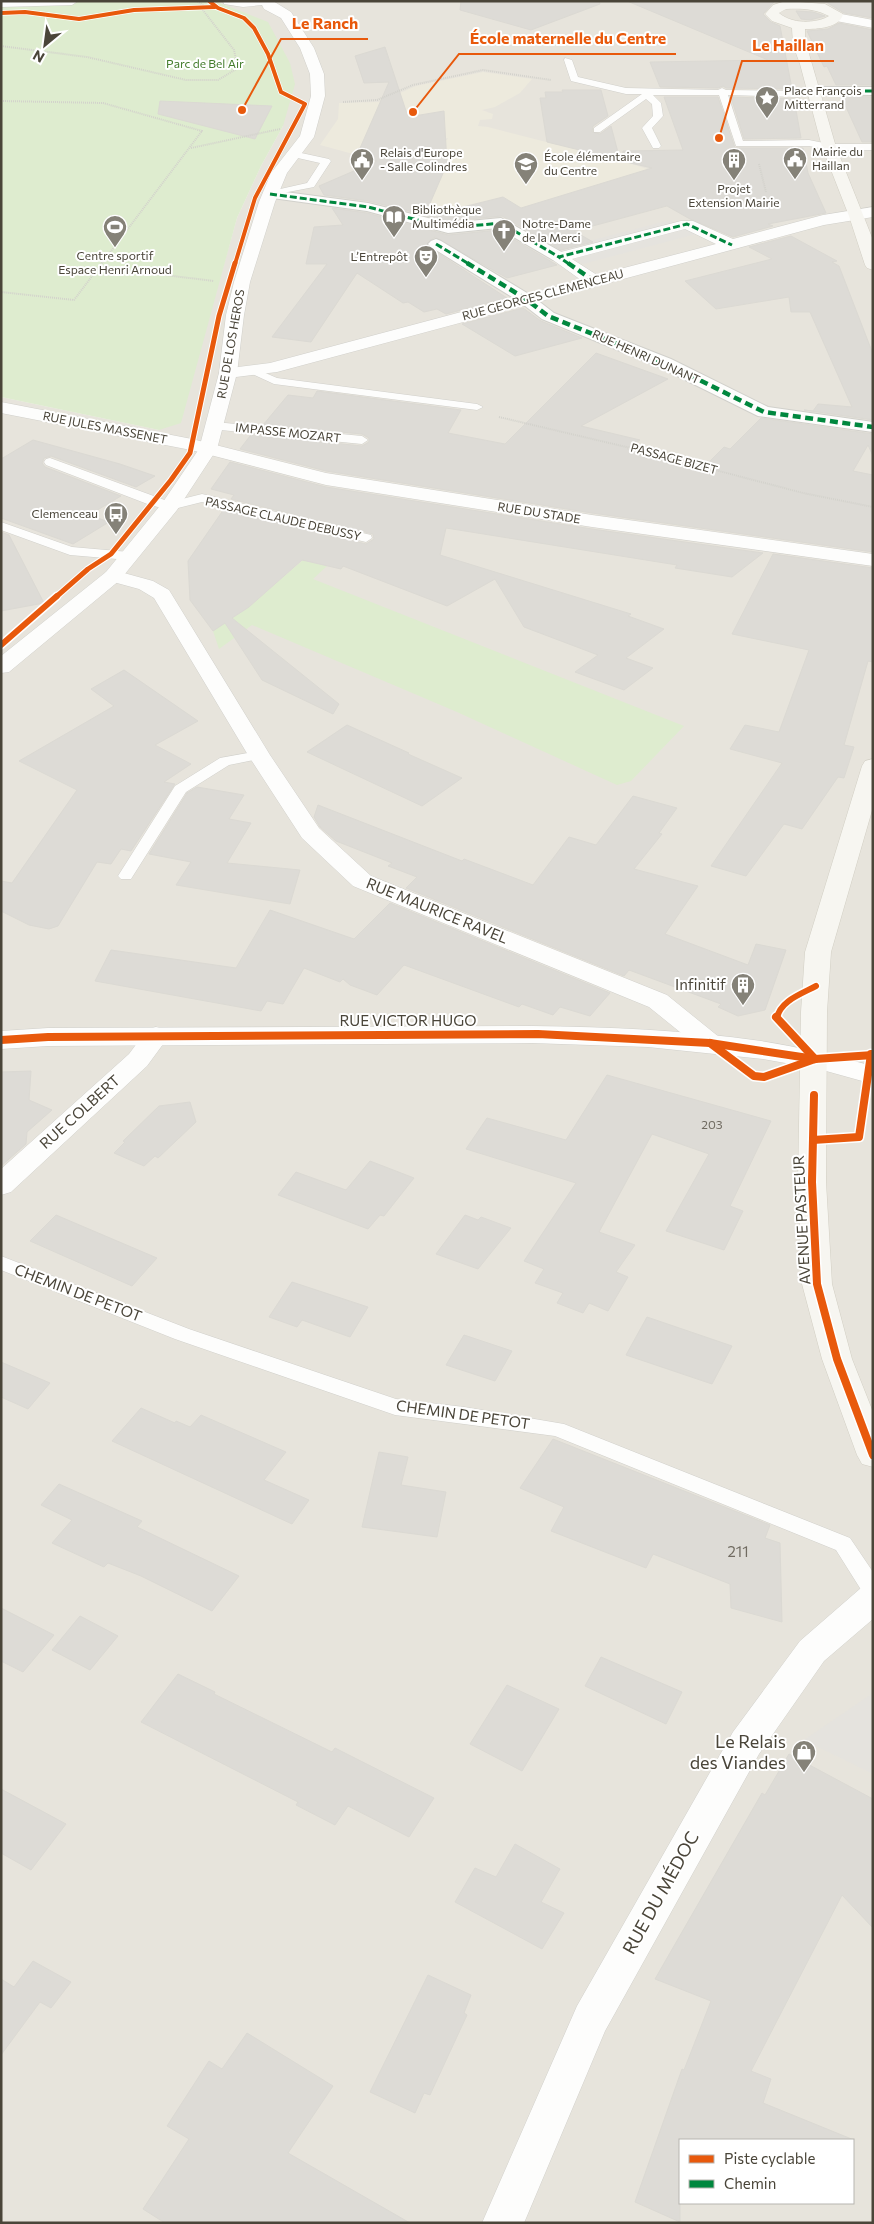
<svg xmlns="http://www.w3.org/2000/svg" width="874" height="2224" font-family="Commissioner,sans-serif">
<rect width="100%" height="100%" fill="#f3f2ed"/>
<path fill="#e7e4dc" fill-rule="evenodd" d="M215 1H873V2223H1V397L159 430 220 278 237 218 261 166 283 126 226 5ZM680 2140H853V2203H680Z"/>
<polygon fill="#edeadd" points="483,72 532,79 520,93 495,107 482,110 493,114 492,119 480,120 478,126 488,127 558,145 563,143 651,170 693,200 561,234 505,211 474,218 451,220 357,199 388,180 354,171 358,169 357,166 372,156 433,158 448,138 353,154 320,145 338,119 339,103 379,102 416,86"/>
<g fill="#deeccf">
<polygon points="1,1 215,1 268,22 290,63 295,84 283,126 261,166 237,218 181,423 159,430 1,397"/>
<polygon points="303,560 327,566 313,579 684,726 631,781 617,785 457,712 252,625 219,649 213,631 246,609"/>
</g>
<g fill="#e5e3de">
<polygon points="670,220 696,234 583,264 558,249"/>
<polygon points="873,1693 873,1774 804,1740"/>
</g>
<g fill="#dddbd6" stroke="#dbd9d3">
<polygon points="461,1 599,1 600,4 531,30 460,10"/>
<polygon points="627,1 775,1 763,14 771,22 780,26 792,89 726,88 723,86 718,88 660,87 650,62 768,60"/>
<polygon points="814,1 873,1 873,18 844,13 826,2"/>
<polygon points="796,11 813,12 825,16 810,20 801,19"/>
<polygon points="839,23 873,30 873,85 836,85 827,66 824,67 807,31 828,29"/>
<polygon points="385,47 408,117 444,111 447,164 425,215 368,201 324,195 319,186 377,161 357,155 389,82 364,83 355,56"/>
<polygon points="562,90 601,90 608,116 593,126 592,132 600,134 611,126 620,160 547,142 540,98 546,98 545,92 563,92"/>
<polygon points="841,96 873,97 873,142 862,142"/>
<polygon points="664,97 718,97 735,148 803,148 808,173 826,213 768,224 773,226 733,237 690,219 667,206 574,231 593,242 561,250 502,216 448,221 427,216 503,197 521,208 652,168 622,161 623,151 683,150"/>
<polygon points="731,97 794,99 801,138 744,139"/>
<polygon points="160,101 272,106 255,139 158,114"/>
<polygon points="332,208 367,213 448,235 498,230 557,265 507,278 435,237 427,243 430,248 507,298 446,314 437,309 424,312 408,302 403,303 357,273 311,342 272,337 327,264 306,264 314,227 343,225"/>
<polygon points="791,236 837,261 832,262 839,266 873,354 873,420 804,410 813,411 818,404 852,407 810,312 791,312 789,297 716,309 685,281 772,259 749,247"/>
<polygon points="523,308 541,321 582,338 515,356 462,324"/>
<polygon points="596,353 668,379 581,426 640,440 627,449 703,468 724,447 730,449 761,418 873,434 873,456 868,445 853,471 873,475 873,552 592,513 326,471 240,449 250,436 253,435 362,446 369,442 369,438 362,434 263,425 288,395 313,398 317,391 461,410 448,433 505,444"/>
<polygon points="33,440 120,464 155,476 136,487 51,456 44,458 42,463 45,467 121,496 89,515 109,522 73,544 1,518 1,459"/>
<polygon points="230,462 326,487 592,529 763,553 732,577 675,568 677,565 446,528 440,555 631,614 628,616 664,629 626,658 653,668 624,690 575,672 598,655 524,627 495,579 447,606 343,566 341,569 302,560 249,607 232,618 339,704 333,714 262,680 225,623 213,631 190,600 188,561 224,509 366,544 374,539 373,534 231,499 234,495 211,489"/>
<polygon points="1,532 9,535 44,603 1,611"/>
<polygon points="773,554 873,568 873,662 868,661 844,745 854,747 844,778 838,777 802,829 784,824 746,876 711,866 782,763 730,749 745,725 779,732 809,650 732,634"/>
<polygon points="124,670 198,721 155,745 191,764 164,782 175,784 131,851 121,849 111,864 97,862 58,926 49,929 29,925 1,911 1,881 12,883 77,790 19,761 114,706 91,689"/>
<polygon points="347,725 409,753 408,754 462,778 422,806 307,752"/>
<polygon points="197,787 244,795 229,819 251,823 227,863 300,870 290,904 176,885 191,862 149,854 187,793"/>
<polygon points="633,796 677,808 659,833 662,834 634,869 698,886 665,934 748,965 756,944 786,950 765,1010 738,1016 718,1007 721,1004 629,970 624,976 406,888 417,877 388,866 392,863 336,841 320,827 314,817 318,805 462,861 464,859 533,885 569,837 596,845"/>
<polygon points="390,903 610,993 590,1016 560,1007 553,1015 522,1004 519,1007 404,965 377,995 350,985 343,979 340,982 304,968 283,1004 267,1001 261,1011 95,981 111,950 236,968 270,910 354,939"/>
<polygon points="31,1071 29,1100 52,1110 27,1132 26,1144 1,1166 1,1072"/>
<polygon points="607,1075 771,1121 730,1206 743,1211 724,1250 666,1231 709,1154 652,1134 599,1232 635,1245 616,1272 628,1277 608,1311 589,1303 583,1313 557,1303 563,1293 535,1283 544,1269 524,1261 576,1183 466,1149 487,1118 566,1140"/>
<polygon points="190,1102 196,1122 158,1158 155,1156 144,1166 114,1153 125,1142 123,1141 159,1106"/>
<polygon points="370,1161 414,1178 384,1216 380,1215 368,1229 278,1195 296,1172 346,1190"/>
<polygon points="56,1215 157,1258 132,1286 30,1241"/>
<polygon points="465,1215 478,1220 481,1217 511,1228 478,1269 436,1254"/>
<polygon points="292,1282 368,1307 350,1337 302,1320 297,1327 269,1317"/>
<polygon points="647,1317 732,1346 712,1384 626,1355"/>
<polygon points="464,1335 512,1351 495,1381 446,1365"/>
<polygon points="1,1362 50,1383 28,1409 1,1397"/>
<polygon points="141,1408 175,1423 176,1421 190,1427 201,1415 286,1452 264,1480 309,1500 292,1524 112,1441"/>
<polygon points="553,1439 770,1525 765,1538 780,1543 782,1622 731,1608 730,1584 653,1554 646,1568 551,1531 564,1507 520,1488"/>
<polygon points="379,1452 408,1457 401,1485 446,1492 437,1537 362,1527"/>
<polygon points="59,1484 142,1521 137,1527 239,1576 212,1611 141,1576 108,1563 104,1567 52,1543 72,1520 41,1505"/>
<polygon points="1,1608 54,1635 23,1672 1,1661"/>
<polygon points="80,1616 118,1636 90,1670 52,1650"/>
<polygon points="601,1657 682,1692 666,1724 585,1686"/>
<polygon points="178,1674 215,1692 214,1694 332,1752 335,1748 434,1798 409,1837 348,1806 335,1825 296,1805 298,1802 141,1722"/>
<polygon points="507,1685 559,1709 522,1771 470,1744"/>
<polygon points="789,1754 873,1799 873,1928 842,1895 751,2071 771,2079 763,2103 854,2140 680,2140 680,2222 635,2202 682,2069 684,2070 711,2001 655,1979 762,1793 765,1795"/>
<polygon points="1,1789 66,1824 31,1870 1,1853"/>
<polygon points="515,1844 560,1869 541,1902 564,1913 542,1949 455,1902 475,1868 496,1877"/>
<polygon points="33,1961 71,1982 51,2008 40,2002 1,2055 1,1979 14,1987"/>
<polygon points="428,1975 471,1995 464,2013 467,2015 430,2095 424,2093 415,2113 370,2092"/>
<polygon points="247,2033 333,2086 288,2153 410,2223 165,2223 143,2209 189,2139 167,2126 209,2061 222,2069"/>
</g>
<g fill="none" stroke-linecap="round" stroke-linejoin="round">
<g stroke="#d1d0cb" stroke-width="1">
<g id="service">
<polygon points="565,58 572,60 578,77 626,88 718,90 722,88 726,90 798,91 818,89 818,93 798,97 728,95 743,141 809,140 829,144 873,144 873,150 829,150 809,146 736,146 719,95 653,95 661,103 663,116 652,128 661,146 659,148 653,148 642,128 653,116 652,104 646,99 600,132 594,132 594,128 642,94 626,94 571,81 564,60"/>
<polygon points="292,151 329,159 331,161 314,187 267,196 267,192 307,183 320,163 289,156 289,152"/>
<polygon points="254,368 277,378 477,404 483,407 477,410 274,384 250,373 248,371"/>
<polygon points="215,422 362,436 368,440 362,444 211,429 209,426"/>
<polygon points="50,458 170,502 202,494 371,535 372,538 366,542 202,502 170,510 150,505 46,465 44,462 46,459"/>
<polygon points="1,522 72,547 129,552 135,556 129,560 70,555 1,530"/>
<polygon points="259,751 264,752 266,755 264,758 229,765 186,792 131,879 121,879 118,876 175,786 220,758"/>
<polygon points="1,1256 189,1329 396,1399 464,1407 564,1424 850,1538 873,1572 873,1599 865,1596 836,1550 555,1436 395,1415 175,1339 1,1270"/>
</g>
</g>
<g stroke="#d1d0cb" stroke-width="2">
<g id="pedestrian">
<polygon points="815,87 873,87 873,95 810,94 808,91 810,88"/>
<polygon points="270,190 368,203 448,223 501,218 565,254 567,257 565,260 553,260 498,228 448,233 367,211 265,197 263,194 265,191"/>
<polygon points="436,239 441,241 532,296 554,313 671,359 768,407 873,422 873,432 758,416 659,367 542,319 520,302 431,247 428,244 431,241"/>
</g>
</g>
<g stroke="#d1d0cb" stroke-width="1">
<g id="minor">
<polygon points="1,1 78,1 72,5 1,7"/>
<path d="M873 207V217L824 225 277 372 228 378 222 377 219 373 222 369 270 363 581 280 553 260 551 257 553 254 681 221H693L733 239 823 215ZM685 229 716 244 597 275 572 259Z"/>
<polygon points="1,402 192,439 326,473 592,515 873,554 873,566 592,527 326,485 191,450 1,413"/>
<polygon points="113,570 153,581 169,590 270,755 319,828 371,876 667,995 719,1037 723,1043 719,1049 710,1052 701,1049 649,1007 353,886 302,838 248,755 154,598 139,589 106,580 103,576 106,572"/>
<polygon points="156,1027 165,1030 169,1036 147,1066 11,1192 1,1195 1,1169 129,1054 147,1030"/>
<polygon points="873,1584 873,1619 824,1661 759,1754 605,2031 524,2223 482,2223 577,2006 733,1732 800,1641 861,1588"/>
</g>
</g>
<g stroke="#d1d0cb" stroke-width="1">
<g id="tertiary">
<polygon points="223,1 273,1 291,12 314,48 324,74 325,96 314,137 287,173 275,202 250,282 244,315 237,373 217,449 177,510 120,580 9,672 1,673 1,656 106,572 163,502 199,449 219,373 226,315 234,282 259,202 271,173 300,136 311,96 310,74 300,48 281,18 264,9 262,5 243,7 224,4"/>
<polygon points="836,13 873,20 873,28 831,20 829,17"/>
<path d="M532 1026C609 1027 685 1030 761 1041 799 1047 836 1056 873 1066V1084L819 1069 763 1059 648 1047 532 1043 48 1046 1 1049V1031L48 1028Z"/>
</g>
</g>
<g stroke="#d2cfc4" stroke-width="1">
<g id="secondary">
<path d="M786 1 825 4 843 14C840 28 817 29 805 29V40L836 147 873 240V270L867 268 865 265 849 216 822 147 800 64 793 45 792 28 772 21 765 14 773 5ZM786 9C801 8 816 9 829 16 816 24 791 24 779 13Z"/>
<polygon points="873,759 873,807 831,952 827,1012 826,1182 832,1284 852,1359 873,1412 873,1467 862,1464 857,1455 822,1359 802,1284 798,1182 801,1012 805,952 862,766 865,761"/>
</g>
</g>
<g stroke="#d3d2cc" stroke-width="2" stroke-dasharray="1 1" stroke-linecap="butt">
<polyline points="1,46 87,57 186,80 218,80 238,68 234,50 202,9 203,5 197,1"/>
<polyline points="1,101 103,103 202,131 74,300 1,292"/>
<polyline points="343,102 377,100 413,85 483,70 551,80"/>
<polyline points="191,148 280,129"/>
<polyline points="759,164 766,192"/>
<polyline points="99,267 214,281"/>
<polyline points="499,417 639,450 803,493 873,507"/>
</g>
<use href="#service" fill="#fdfdfc" fill-rule="evenodd"/>
<use href="#pedestrian" fill="#fdfdfc" fill-rule="evenodd"/>
<use href="#minor" fill="#fdfdfc" fill-rule="evenodd"/>
<use href="#tertiary" fill="#fdfdfc" fill-rule="evenodd"/>
<use href="#secondary" fill="#f7f6f1" fill-rule="evenodd"/>
<g stroke="#00873e" stroke-width="3" stroke-dasharray="7 3" stroke-linecap="butt">
<polyline points="815,91 873,91"/>
<polyline points="270,194 368,207 448,228 501,223 559,257"/>
<polyline points="436,244 469,264"/>
<polyline points="569,264 559,257 687,224 732,245"/>
</g>
<g stroke="#00873e" stroke-width="4.5" stroke-dasharray="8 4.5" stroke-linecap="butt">
<polyline points="467,263 526,299 548,316 665,363 764,412 873,427"/>
<polyline points="568,263 594,281"/>
</g>
<g stroke="#fff" stroke-width="5.5">
<g id="cycleway-far3">
<polyline points="209,1 218,8 244,18 254,28 268,54 281,92 305,104 255,198 235,264"/>
<polyline points="1,13 25,12 79,19 134,10 215,7"/>
</g>
</g>
<g stroke="#fff" stroke-width="7">
<polyline id="cycleway-far2" points="56,597 88,569 111,554 171,480 190,453 219,316 235,263"/>
</g>
<g stroke="#fff" stroke-width="9">
<g id="cycleway-far1">
<polyline points="1,645 57,596"/>
<path d="M777 1018C780 1001 801 994 816 986"/>
</g>
</g>
<g stroke="#fff" stroke-width="11">
<g id="cycleway">
<polyline points="776,1017 815,1059"/>
<polyline points="1,1040 48,1037 538,1034 710,1043 815,1059"/>
<polyline points="710,1043 754,1076 764,1077 815,1059 873,1055"/>
<polyline points="814,1095 812,1182 817,1284 837,1359 873,1455"/>
<polyline points="813,1140 859,1137 871,1054"/>
</g>
</g>
<use href="#cycleway-far3" stroke="#e8590c" stroke-width="4"/>
<use href="#cycleway-far2" stroke="#e8590c" stroke-width="5"/>
<use href="#cycleway-far1" stroke="#e8590c" stroke-width="6"/>
<use href="#cycleway" stroke="#e8590c" stroke-width="8"/>
</g>
<defs>
<g id="sight-pin" transform="scale(1.25)"><path d="M0 17L-7.5 6A9.5 9.5 0 1 1 7.5 6Z" fill="#858278" stroke="#fff"/><path d="M0-6L1.8-2.2L6-1.7L2.9 1.2L3.7 5.4L0 3.3L-3.7 5.4L-2.9 1.2L-6-1.7L-1.8-2.2Z" fill="#fff"/></g>
<g id="civic-pin" transform="scale(1.25)"><path d="M0 17L-7.5 6A9.5 9.5 0 1 1 7.5 6Z" fill="#858278" stroke="#fff"/><path d="M-.6-6.5H3V-4.5H.6V-3L4-1V1h2V6H-6V1h2V-1L-.6-3ZM-1.2 2.5V6h2.4V2.5Z" fill="#fff"/></g>
<g id="building-pin" transform="scale(1.25)"><path d="M0 17L-7.5 6A9.5 9.5 0 1 1 7.5 6Z" fill="#858278" stroke="#fff"/><path d="M-4-6H4V6H1V3H-1V6H-4ZM-2.5-4.3h1.7v1.8h-1.7ZM.8-4.3h1.7v1.8H.8ZM-2.5-1h1.7V.8h-1.7ZM.8-1h1.7V.8H.8Z" fill="#fff"/></g>
<g id="school-pin" transform="scale(1.25)"><path d="M0 17L-7.5 6A9.5 9.5 0 1 1 7.5 6Z" fill="#858278" stroke="#fff"/><path d="M0-5L7-2L0 1L-7-2ZM-4 1L0 2.5L4 1V4Q0 6-4 4Z" fill="#fff"/></g>
<g id="library-pin" transform="scale(1.25)"><path d="M0 17L-7.5 6A9.5 9.5 0 1 1 7.5 6Z" fill="#858278" stroke="#fff"/><path d="M-6-4Q-3-5.5-.7-3.5V5Q-3 3-6 4ZM6-4Q3-5.5 .7-3.5V5Q3 3 6 4Z" fill="#fff"/></g>
<g id="stadium-pin" transform="scale(1.25)"><path d="M0 17L-7.5 6A9.5 9.5 0 1 1 7.5 6Z" fill="#858278" stroke="#fff"/><path d="M0-5a6.5 5 0 1 0 0 10a6.5 5 0 1 0 0-10ZM-3.5-1.8h7v3.6h-7Z" fill="#fff"/></g>
<g id="church-pin" transform="scale(1.25)"><path d="M0 17L-7.5 6A9.5 9.5 0 1 1 7.5 6Z" fill="#858278" stroke="#fff"/><path d="M-1.2-6h2.4v3.5h3.3v2.4h-3.3V6h-2.4V-.1h-3.3v-2.4h3.3Z" fill="#fff"/></g>
<g id="theatre-pin" transform="scale(1.25)"><path d="M0 17L-7.5 6A9.5 9.5 0 1 1 7.5 6Z" fill="#858278" stroke="#fff"/><path d="M-5-5.5Q0-4 5-5.5V0Q5 5 0 6Q-5 5-5 0ZM-3.3-2.5H-1v1.5H-3.3ZM1-2.5H3.3v1.5H1ZM-2.8 1Q0 5.5 2.8 1Z" fill="#fff"/></g>
<g id="bus-pin" transform="scale(1.25)"><path d="M0 17L-7.5 6A9.5 9.5 0 1 1 7.5 6Z" fill="#858278" stroke="#fff"/><path d="M-5-6H5V4H4V6H2V4H-2V6H-4V4H-5ZM-3.5-4V0h7V-4ZM-3.5 1.2v1.5H-2V1.2ZM2 1.2v1.5H3.5V1.2Z" fill="#fff"/></g>
<g id="shop-pin" transform="scale(1.25)"><path d="M0 17L-7.5 6A9.5 9.5 0 1 1 7.5 6Z" fill="#858278" stroke="#fff"/><path d="M-5-2.5h2.3a2.7 3.5 0 0 1 5.4 0H5L5.5 6h-11ZM-1.5-2.5h3a1.5 2.3 0 0 0-3 0Z" fill="#fff"/></g>
</defs>
<g fill-rule="evenodd">
<use href="#sight-pin" x="767" y="98"/>
<use href="#civic-pin" x="795" y="159"/>
<use href="#civic-pin" x="362" y="160"/>
<use href="#building-pin" x="734" y="160"/>
<use href="#school-pin" x="526" y="164"/>
<use href="#library-pin" x="394" y="217"/>
<use href="#stadium-pin" x="115" y="227"/>
<use href="#church-pin" x="504" y="231"/>
<use href="#theatre-pin" x="426" y="257"/>
<use href="#bus-pin" x="116" y="514"/>
<use href="#building-pin" x="743" y="985"/>
<use href="#shop-pin" x="804" y="1752"/>
</g>
<g text-anchor="middle" stroke-width="4" stroke-linejoin="round" paint-order="stroke">
<g font-size="12" fill="#437c2c" stroke="#fff">
<text x="205" y="68">Parc de Bel Air</text>
</g>
<g font-size="12" fill="#4a4539" stroke="#fff" text-anchor="start">
<text x="784" y="95">Place François<tspan x="784" dy="14">Mitterrand</tspan></text>
<text x="812" y="156">Mairie du<tspan x="812" dy="14">Haillan</tspan></text>
<text x="380" y="157">Relais d'Europe<tspan x="380" dy="14">- Salle Colindres</tspan></text>
<text x="544" y="161">École élémentaire<tspan x="544" dy="14">du Centre</tspan></text>
<text x="734" y="193" text-anchor="middle">Projet<tspan x="734" dy="14">Extension Mairie</tspan></text>
<text x="412" y="214">Bibliothèque<tspan x="412" dy="14">Multimédia</tspan></text>
<text x="522" y="228">Notre-Dame<tspan x="522" dy="14">de la Merci</tspan></text>
<text x="115" y="260" text-anchor="middle">Centre sportif<tspan x="115" dy="14">Espace Henri Arnoud</tspan></text>
<text x="408" y="261" text-anchor="end">L’Entrepôt</text>
<text x="98" y="518" text-anchor="end">Clemenceau</text>
</g>
<g font-size="12" fill="#4a4539" stroke="#fff">
<text transform="translate(543 295) rotate(-15)" y="4">RUE GEORGES CLEMENCEAU</text>
<text transform="translate(231 344) rotate(-80)" y="4">RUE DE LOS HEROS</text>
<text transform="translate(646 357) rotate(24)" y="4">RUE HENRI DUNANT</text>
<text transform="translate(105 428) rotate(11)" y="4">RUE JULES MASSENET</text>
<text transform="translate(288 433) rotate(6)" y="4">IMPASSE MOZART</text>
<text transform="translate(674 459) rotate(15)" y="4">PASSAGE BIZET</text>
<text transform="translate(539 513) rotate(9)" y="4">RUE DU STADE</text>
<text transform="translate(283 519) rotate(13)" y="4">PASSAGE CLAUDE DEBUSSY</text>
</g>
<g font-size="12" fill="#706b61">
<text x="712" y="1129">203</text>
</g>
<g font-size="15" fill="#4a4539" stroke="#fff">
<text transform="translate(437 911) rotate(22)" y="5">RUE MAURICE RAVEL</text>
<text x="408" y="1026">RUE VICTOR HUGO</text>
<text transform="translate(80 1112) rotate(-42)" y="5">RUE COLBERT</text>
<text transform="translate(802 1220) rotate(-93)" y="5">AVENUE PASTEUR</text>
<text transform="translate(78 1293) rotate(21)" y="5">CHEMIN DE PETOT</text>
<text transform="translate(463 1415) rotate(8)" y="5">CHEMIN DE PETOT</text>
</g>
<g font-size="15" fill="#4a4539" stroke="#fff" text-anchor="end">
<text x="726" y="990">Infinitif</text>
</g>
<g font-size="15" fill="#706b61">
<text x="738" y="1557">211</text>
</g>
<g font-size="18" fill="#4a4539" stroke="#fff" text-anchor="end">
<text x="786" y="1748">Le Relais<tspan x="786" dy="21">des Viandes</tspan></text>
</g>
<g font-size="18" fill="#4a4539" stroke="#fff">
<text transform="translate(661 1893) rotate(-61)" y="6">RUE DU MÉDOC</text>
</g>
</g>
<path fill="none" stroke="#e8590c" stroke-width="2" d="M242 110L281 39H368M413 112L459 54H676M719 138L742 61H834"/>
<g fill="#e8590c" stroke="#fff" stroke-width="2">
<circle cx="242" cy="110" r="5"/>
<circle cx="413" cy="112" r="5"/>
<circle cx="719" cy="138" r="5"/>
</g>
<g font-size="16" text-anchor="middle" font-weight="bold" fill="#e8590c" stroke="#fff" stroke-width="4" stroke-linejoin="round" paint-order="stroke">
<text x="325" y="29">Le Ranch</text>
<text x="568" y="44">École maternelle du Centre</text>
<text x="788" y="51">Le Haillan</text>
</g>
<rect width="874" height="2224" fill="none" stroke="#4a4539" stroke-width="5"/>
<rect x="679" y="2139" width="175" height="65" fill="#ffffff" stroke="#b7b5b0"/>
<rect x="689" y="2155" width="25" height="8" fill="#e8590c" stroke="#b7b5b0"/>
<text x="724" y="2164" font-size="15" fill="#4a4539">Piste cyclable</text>
<rect x="689" y="2180" width="25" height="8" fill="#00873e" stroke="#b7b5b0"/>
<text x="724" y="2189" font-size="15" fill="#4a4539">Chemin</text>
<g transform="translate(45 45) rotate(209)" stroke="#ffffff" stroke-width="4" paint-order="stroke">
<path d="M0-4L9 19L0 12L-9 19Z" fill="#4a4539"/>
<text y="-8" font-size="14" font-weight="bold" text-anchor="middle" fill="#4a4539">N</text>
</g>
</svg>
